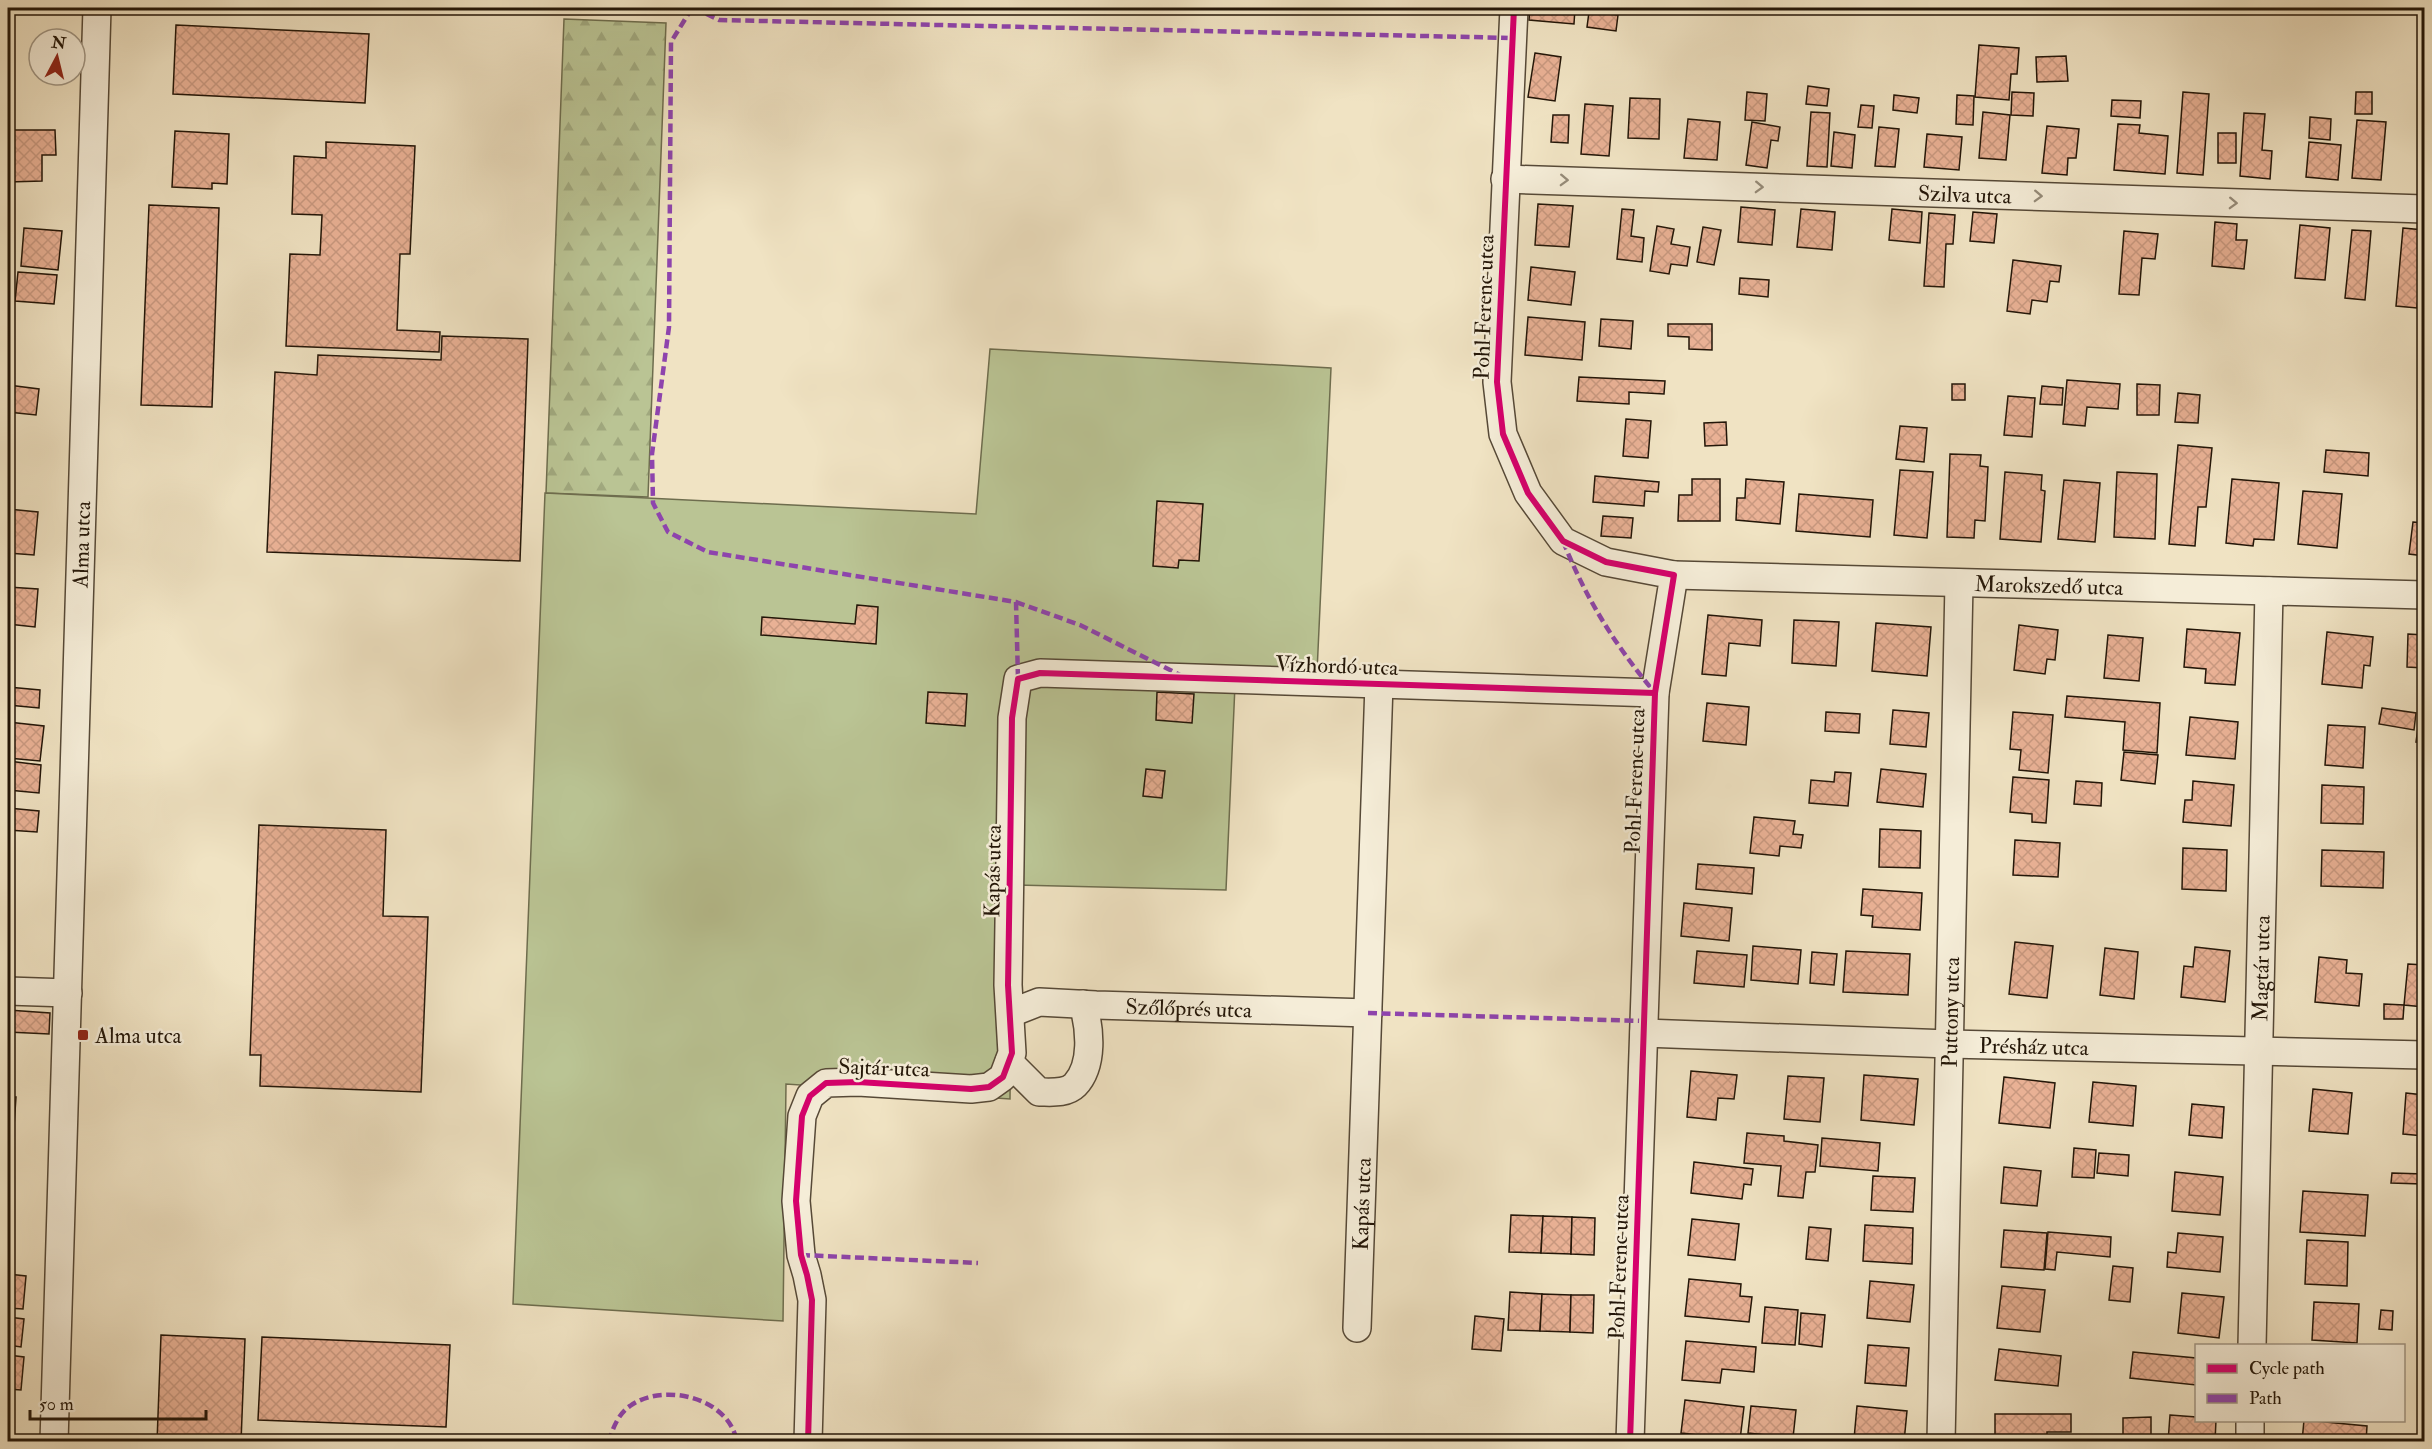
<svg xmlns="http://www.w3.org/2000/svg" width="2432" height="1449" font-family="'IM FELL Double Pica',serif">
<defs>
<pattern id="forest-firs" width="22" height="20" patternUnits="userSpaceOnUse" patternTransform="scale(1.5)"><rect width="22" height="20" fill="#bac494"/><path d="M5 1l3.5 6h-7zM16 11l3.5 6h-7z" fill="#a0a87e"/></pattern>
<pattern id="building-cross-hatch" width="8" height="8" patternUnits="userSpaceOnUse" patternTransform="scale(1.5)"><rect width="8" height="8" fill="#e9b195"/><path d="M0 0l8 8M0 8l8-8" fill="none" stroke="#c8987f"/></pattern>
</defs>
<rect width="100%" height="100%" fill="#f0e3c3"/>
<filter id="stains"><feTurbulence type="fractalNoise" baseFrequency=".00333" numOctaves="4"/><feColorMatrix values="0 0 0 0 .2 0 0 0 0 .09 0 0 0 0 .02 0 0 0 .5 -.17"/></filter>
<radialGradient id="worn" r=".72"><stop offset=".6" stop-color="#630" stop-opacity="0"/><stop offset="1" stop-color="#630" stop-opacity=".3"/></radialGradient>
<polygon fill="url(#forest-firs)" stroke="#6e6d4e" stroke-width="1.5" points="564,19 666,23 648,497 546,493"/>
<polygon fill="#bac494" stroke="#6e6d4e" stroke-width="1.5" points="990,349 1331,368 1316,694 1235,685 1226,890 1012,885 1010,1099 786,1084 783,1321 513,1304 545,493 976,514"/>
<g fill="url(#building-cross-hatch)" stroke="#231608" stroke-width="1.5">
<polygon points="1530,8 1575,8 1574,24 1529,20"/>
<polygon points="2423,8 2424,8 2424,27 2422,26"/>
<polygon points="1589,12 1618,15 1616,31 1587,27"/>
<polygon points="176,25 369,34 365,103 173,94"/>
<polygon points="1979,45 2019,48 2017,74 2011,74 2009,100 1975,97"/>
<polygon points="1535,53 1561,57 1555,101 1528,97"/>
<polygon points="2066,56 2068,81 2037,82 2036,57"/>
<polygon points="1808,86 1829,89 1827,106 1806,104"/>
<polygon points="1747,92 1767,94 1765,121 1745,120"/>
<polygon points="2012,92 2034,93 2033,116 2011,115"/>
<polygon points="2183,92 2209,94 2203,175 2177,173"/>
<polygon points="2356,92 2372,92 2372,114 2355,114"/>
<polygon points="1894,95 1919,98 1917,113 1893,110"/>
<polygon points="1957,95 1974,96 1973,125 1956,124"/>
<polygon points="1630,98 1660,99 1659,139 1628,138"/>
<polygon points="2112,100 2141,101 2140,118 2111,116"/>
<polygon points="1585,104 1613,106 1609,156 1581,154"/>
<polygon points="1861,105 1874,106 1872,128 1858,127"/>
<polygon points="1811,112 1830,113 1827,167 1807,166"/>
<polygon points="1983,112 2010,115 2006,160 1979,158"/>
<polygon points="2244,113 2265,114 2262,150 2272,151 2270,179 2240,176"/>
<polygon points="1553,115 1569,115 1568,143 1551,142"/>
<polygon points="2310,117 2331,119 2330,140 2309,138"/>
<polygon points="1688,119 1720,122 1717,160 1684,158"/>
<polygon points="2357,120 2386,122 2381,180 2352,178"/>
<polygon points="1752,122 1780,127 1778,141 1771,140 1767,168 1746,165"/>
<polygon points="2118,124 2140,125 2139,133 2168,136 2165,174 2114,170"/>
<polygon points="2047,126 2079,129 2076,158 2068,158 2067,175 2042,173"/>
<polygon points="1879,127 1899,129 1895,167 1875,166"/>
<polygon points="8,130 55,130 56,155 42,155 42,181 8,182"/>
<polygon points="175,131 229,134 227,184 212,183 212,189 172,187"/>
<polygon points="2422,131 2424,131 2424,170 2419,170"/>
<polygon points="1834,132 1855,135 1852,168 1831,166"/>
<rect x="2218" y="133" width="18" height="30"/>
<polygon points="1927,134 1962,137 1959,170 1924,167"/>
<polygon points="326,142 415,146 410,254 400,254 397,330 440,332 439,352 286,346 290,254 320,255 322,215 292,214 294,156 326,158"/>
<polygon points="2309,142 2341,145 2338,180 2306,177"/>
<polygon points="1538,204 1573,206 1569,247 1535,245"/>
<polygon points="149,205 219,208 212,407 141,405"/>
<polygon points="1741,207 1775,210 1772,245 1738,242"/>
<polygon points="1622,209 1634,210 1631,236 1644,238 1642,262 1617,259"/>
<polygon points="1801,209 1835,212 1832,250 1797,247"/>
<polygon points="1892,209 1922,212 1920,243 1889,240"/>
<polygon points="1973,212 1997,214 1994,243 1970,241"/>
<polygon points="1929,213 1955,215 1953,244 1946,244 1944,287 1924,286"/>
<polygon points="2215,222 2237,224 2236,240 2247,240 2244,269 2212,266"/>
<polygon points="2300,225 2330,228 2325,280 2295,278"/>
<polygon points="1657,226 1674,229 1671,244 1690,247 1687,266 1671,264 1669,274 1650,271"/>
<polygon points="1703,227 1721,230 1714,265 1697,262"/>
<polygon points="24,228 62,231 58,270 21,266"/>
<polygon points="2403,228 2424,230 2424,274 2420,274 2417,308 2396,306"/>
<polygon points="2352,230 2371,231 2365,300 2345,298"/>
<polygon points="2124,231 2158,234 2155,259 2142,258 2139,295 2119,294"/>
<polygon points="2013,260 2061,266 2059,282 2050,281 2047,302 2032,300 2030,314 2007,311"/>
<polygon points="1531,267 1575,272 1571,305 1528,300"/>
<polygon points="18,272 57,275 54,304 15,301"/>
<polygon points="1740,278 1769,280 1768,297 1739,294"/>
<polygon points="1528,317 1585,322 1582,360 1525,355"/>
<polygon points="1601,319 1633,321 1631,349 1599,346"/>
<polygon points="1668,324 1712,324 1712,350 1689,349 1689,337 1668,336"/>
<polygon points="442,336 528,339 520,561 267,552 275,372 317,375 318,355 441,360"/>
<polygon points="1579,377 1665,381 1664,394 1629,392 1629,404 1577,401"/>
<polygon points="2067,380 2120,384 2118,409 2087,407 2085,426 2063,424"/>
<rect x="1952" y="384" width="13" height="16"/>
<polygon points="2137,384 2160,385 2159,415 2137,415"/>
<polygon points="8,385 39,389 36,415 8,412"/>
<polygon points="2042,386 2063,388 2062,405 2040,404"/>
<polygon points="2178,393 2200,395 2198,423 2175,422"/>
<polygon points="2008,396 2035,398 2032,437 2004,435"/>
<polygon points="1626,419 1651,421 1648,458 1623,456"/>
<polygon points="1726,422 1727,445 1705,446 1704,423"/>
<polygon points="1900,426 1927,428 1924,462 1896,459"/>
<polygon points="2178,445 2212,448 2206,507 2198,507 2195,546 2169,544"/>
<polygon points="2326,450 2369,453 2368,476 2324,472"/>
<polygon points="1950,454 1981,455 1980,466 1988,467 1985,521 1975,520 1974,538 1947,537"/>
<polygon points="1900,470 1933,472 1927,538 1894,535"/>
<polygon points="2005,472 2042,475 2041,490 2045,491 2041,542 2000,539"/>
<polygon points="2117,472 2157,474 2155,539 2114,537"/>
<polygon points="1595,476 1659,482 1658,492 1645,491 1644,506 1593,502"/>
<polygon points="1692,479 1720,479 1720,521 1678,521 1679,495 1692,495"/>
<polygon points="1746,479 1784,482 1780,524 1736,520 1737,498 1745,498"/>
<polygon points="2232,479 2279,483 2274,540 2254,539 2253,546 2226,543"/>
<polygon points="2064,480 2100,483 2095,542 2058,539"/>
<polygon points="2303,491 2342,494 2337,548 2298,544"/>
<polygon points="1799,494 1873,500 1870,537 1796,531"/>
<polygon points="1157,501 1203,504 1199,561 1179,560 1178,568 1153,566"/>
<polygon points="8,509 38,512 34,555 8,553"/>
<polygon points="1603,516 1633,518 1631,538 1601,536"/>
<polygon points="2413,522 2424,523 2424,556 2409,554"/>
<polygon points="8,587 38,589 35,627 8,624"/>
<polygon points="857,605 878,607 876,644 761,635 762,617 855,624"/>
<polygon points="1708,615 1762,620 1760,646 1729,643 1726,676 1702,674"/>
<polygon points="1794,620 1839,622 1836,666 1792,663"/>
<polygon points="1876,623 1931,627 1927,676 1872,671"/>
<polygon points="2019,625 2058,630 2055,660 2047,659 2045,674 2014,670"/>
<polygon points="2187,629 2240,633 2235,685 2205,683 2206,669 2184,667"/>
<polygon points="2327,632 2373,637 2370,666 2364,665 2362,688 2322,684"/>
<polygon points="2408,634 2424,635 2424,668 2407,667"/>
<polygon points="2108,635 2143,638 2139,681 2104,678"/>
<polygon points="8,687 40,690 39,708 8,705"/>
<polygon points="928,692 967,694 965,726 926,723"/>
<polygon points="1157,692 1194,694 1192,723 1156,720"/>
<polygon points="2067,696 2160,703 2157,753 2123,750 2125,722 2065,717"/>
<polygon points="1707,703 1749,707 1746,745 1703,741"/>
<polygon points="2382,708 2416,713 2414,730 2379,724"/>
<polygon points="1893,710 1929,713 1926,747 1890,744"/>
<polygon points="1826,712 1860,714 1859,733 1825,731"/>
<polygon points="2013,712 2053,715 2048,773 2019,770 2021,750 2010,749"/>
<polygon points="2420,713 2424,714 2424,743 2416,742"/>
<polygon points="2190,717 2238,722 2235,759 2186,755"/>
<polygon points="8,722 44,726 40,761 8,758"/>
<polygon points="2328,725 2365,727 2363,768 2325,765"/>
<polygon points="2124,752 2158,755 2155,784 2121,780"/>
<polygon points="8,761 41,765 39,793 8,790"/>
<polygon points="1146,769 1165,771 1162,798 1143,796"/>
<polygon points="1881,769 1926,774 1923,807 1877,802"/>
<polygon points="1835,772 1851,773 1848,806 1809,803 1811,780 1834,782"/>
<polygon points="2013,777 2049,780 2046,823 2032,822 2032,814 2010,812"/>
<polygon points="2076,781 2102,783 2101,806 2074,804"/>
<polygon points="2193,781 2234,785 2231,826 2183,822 2185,800 2192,800"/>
<polygon points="2322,785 2364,787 2363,824 2321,823"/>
<polygon points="8,808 39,811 37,832 8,830"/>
<polygon points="1754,817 1795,821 1793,834 1803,835 1801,848 1780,846 1779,856 1750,853"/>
<polygon points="259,825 386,830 383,916 428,917 421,1092 260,1086 261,1055 250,1055"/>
<polygon points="1880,829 1921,831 1920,868 1879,867"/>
<polygon points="2015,840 2060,843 2058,877 2013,875"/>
<polygon points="2183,848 2227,850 2226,891 2182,889"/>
<polygon points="2322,850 2384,852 2383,888 2321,886"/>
<polygon points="1698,864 1754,868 1752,894 1696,889"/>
<polygon points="1863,889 1922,893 1920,930 1872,927 1873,916 1861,915"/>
<polygon points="1684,903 1732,908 1729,941 1681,936"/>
<polygon points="2015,942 2053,946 2047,998 2009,994"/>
<polygon points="1753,946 1801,950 1798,984 1751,980"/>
<polygon points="2195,947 2230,951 2225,1002 2181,997 2184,966 2193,967"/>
<polygon points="2105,948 2138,952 2134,999 2100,995"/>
<polygon points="1697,951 1747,955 1744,987 1694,983"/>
<polygon points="1846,951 1910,954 1908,995 1843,992"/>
<polygon points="1812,952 1837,954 1834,985 1810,983"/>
<polygon points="2319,957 2347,960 2346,973 2362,974 2359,1006 2315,1002"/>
<polygon points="2408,964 2424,965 2424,1007 2404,1005"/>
<polygon points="2384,1004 2404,1005 2403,1019 2384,1019"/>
<polygon points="8,1010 50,1013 49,1034 8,1032"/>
<polygon points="1691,1071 1737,1075 1734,1099 1718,1098 1716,1120 1687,1117"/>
<polygon points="1864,1075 1918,1079 1914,1125 1861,1120"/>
<polygon points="1788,1076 1824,1078 1820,1122 1784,1119"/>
<polygon points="2004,1077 2055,1083 2050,1128 1999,1123"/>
<polygon points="2093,1082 2136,1086 2133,1126 2089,1122"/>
<polygon points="2313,1089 2352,1093 2348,1134 2309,1131"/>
<polygon points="2406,1093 2424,1095 2424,1136 2403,1134"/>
<polygon points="8,1097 16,1097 13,1141 8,1140"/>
<polygon points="2192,1104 2224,1107 2222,1138 2189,1135"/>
<polygon points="1747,1133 1784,1136 1784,1141 1818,1145 1815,1172 1806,1172 1803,1198 1778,1196 1781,1166 1744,1163"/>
<polygon points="1822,1138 1880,1143 1878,1171 1820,1166"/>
<polygon points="2074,1148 2096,1150 2094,1178 2072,1177"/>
<polygon points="2099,1153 2129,1155 2128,1176 2097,1173"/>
<polygon points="1694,1162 1753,1169 1751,1185 1744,1184 1742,1199 1691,1193"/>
<polygon points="2004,1167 2041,1171 2037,1206 2001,1203"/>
<polygon points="2175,1172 2223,1177 2220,1215 2172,1211"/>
<polygon points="2392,1173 2424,1174 2424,1245 2419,1245 2422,1184 2391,1183"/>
<polygon points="1873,1176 1915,1178 1913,1212 1871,1210"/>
<polygon points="2303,1191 2368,1195 2365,1236 2300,1232"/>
<polygon points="1511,1215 1543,1216 1541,1253 1509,1252"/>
<polygon points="1543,1216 1572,1217 1571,1254 1541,1253"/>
<polygon points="1572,1217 1595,1218 1594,1255 1571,1254"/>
<polygon points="8,1218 12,1218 9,1249 8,1249"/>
<polygon points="1692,1219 1739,1224 1735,1260 1688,1255"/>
<polygon points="1865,1225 1913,1228 1912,1264 1863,1261"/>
<polygon points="1809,1227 1831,1229 1828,1261 1806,1259"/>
<polygon points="2004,1230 2047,1233 2044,1270 2001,1267"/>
<polygon points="2048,1232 2111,1237 2110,1257 2057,1252 2055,1270 2045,1269"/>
<polygon points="2178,1233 2223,1237 2220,1272 2167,1267 2168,1252 2176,1253"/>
<polygon points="2307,1240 2348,1242 2347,1286 2305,1284"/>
<polygon points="2113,1266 2133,1268 2130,1302 2109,1300"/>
<polygon points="8,1274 26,1276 23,1309 8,1308"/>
<polygon points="1689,1279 1741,1284 1740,1296 1752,1297 1749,1322 1685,1316"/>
<polygon points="1870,1281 1914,1285 1910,1322 1867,1318"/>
<polygon points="2002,1286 2045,1290 2040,1332 1997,1328"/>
<polygon points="1510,1292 1542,1294 1540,1331 1508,1330"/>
<polygon points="2182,1293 2224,1297 2219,1338 2178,1333"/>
<polygon points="1542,1294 1571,1295 1570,1332 1540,1331"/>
<polygon points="1571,1295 1594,1295 1593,1333 1570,1332"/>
<polygon points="2314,1302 2359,1304 2357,1343 2312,1340"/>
<polygon points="1765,1307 1798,1310 1795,1345 1762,1343"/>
<polygon points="2381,1310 2393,1311 2392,1330 2379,1329"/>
<polygon points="1801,1313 1825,1315 1822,1347 1799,1344"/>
<polygon points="1475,1316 1504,1319 1501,1351 1472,1349"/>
<polygon points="8,1317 24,1319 21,1347 8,1345"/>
<polygon points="161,1335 245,1339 241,1442 157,1442"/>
<polygon points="262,1337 450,1345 446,1427 258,1420"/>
<polygon points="1686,1341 1756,1347 1754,1372 1722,1369 1720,1383 1682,1380"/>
<polygon points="1868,1345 1909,1348 1906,1386 1865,1383"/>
<polygon points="1999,1349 2061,1356 2058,1386 1995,1380"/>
<polygon points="2133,1352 2196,1358 2196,1385 2130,1378"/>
<polygon points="8,1355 24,1357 21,1390 8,1389"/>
<polygon points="1685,1400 1744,1407 1740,1440 1681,1433"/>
<polygon points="1751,1406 1796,1410 1793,1438 1748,1433"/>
<polygon points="1857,1406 1907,1411 1904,1442 1854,1439"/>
<polygon points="1995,1414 2071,1414 2071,1432 2047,1432 2047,1442 1995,1442"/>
<polygon points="2170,1415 2196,1417 2196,1420 2216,1420 2215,1442 2168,1442"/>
<polygon points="2151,1417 2151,1439 2123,1439 2123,1418"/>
<polygon points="2304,1420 2367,1426 2366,1442 2302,1442"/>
<polygon points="2093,1435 2106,1435 2105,1442 2092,1442"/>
</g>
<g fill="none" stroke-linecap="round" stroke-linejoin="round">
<g stroke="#564937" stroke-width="30">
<g id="minor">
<polyline points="1514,8 1497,382 1503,434 1528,493 1563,541 1606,562 1674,575 1655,693 1630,1442"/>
<path id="s1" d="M1505 179 2424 209"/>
<path id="s2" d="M1674 575 2424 595"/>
<polyline points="8,991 68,993"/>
<path id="s3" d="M1011 1013 1039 1002 1096 1005 1368 1013"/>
<path id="s4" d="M1644 1033 1949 1044 2424 1055"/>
<path d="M1009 1062 1039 1092C1051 1092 1066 1094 1075 1085 1094 1065 1090 1028 1083 1004"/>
<path id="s5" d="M1357 1328 1379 684"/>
<path id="s6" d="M2252 1346 2269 591"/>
<path id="s7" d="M54 1442 97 8"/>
<polyline points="808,1442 812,1300 807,1275 801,1255 796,1201 802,1116 810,1096 826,1083 858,1082 971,1089 989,1087 1003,1077 1012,1053 1008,985 1010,862 1012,718 1018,679 1040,673 1655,693"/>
<path id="s8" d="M1941 1442 1959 583"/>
<polyline points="2250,1442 2250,1420"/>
</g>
</g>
<use href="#minor" stroke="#f5edd8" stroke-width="27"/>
<g stroke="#8e44ad" stroke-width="4.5" stroke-dasharray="9 4.5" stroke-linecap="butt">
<polyline points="692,8 671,42 669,327 652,454 653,503 668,532 708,552 1016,602 1018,679"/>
<polyline points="694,8 719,20 1513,38"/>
<path d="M1563 541C1586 599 1615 645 1655 693"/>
<polyline points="1016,602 1080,625 1180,675"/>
<polyline points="1368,1013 1644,1021"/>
<polyline points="801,1255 978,1263"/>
<path d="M609 1442C612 1429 619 1413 630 1406 663 1382 729 1397 737 1442"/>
</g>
<g stroke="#f5edd8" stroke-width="10">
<g id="cycleway">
<polyline points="1514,8 1497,382 1503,434 1528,493 1563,541 1606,562 1674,575 1655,693 1630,1442"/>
<polyline points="808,1442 812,1300 807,1275 801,1255 796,1201 802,1116 810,1096 826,1083 858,1082 971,1089 989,1087 1003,1077 1012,1053 1008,985 1010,862 1012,718 1018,679 1040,673 1655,693"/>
</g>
</g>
<use href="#cycleway" stroke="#d6006c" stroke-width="6"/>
</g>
<defs><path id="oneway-chevron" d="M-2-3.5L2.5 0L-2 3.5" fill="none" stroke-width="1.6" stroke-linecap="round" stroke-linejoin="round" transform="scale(1.5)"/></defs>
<g stroke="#968c7a">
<use href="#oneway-chevron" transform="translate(1564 180) rotate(2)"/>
<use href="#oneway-chevron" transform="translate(1759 187) rotate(2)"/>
<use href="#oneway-chevron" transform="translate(2038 196) rotate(2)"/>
<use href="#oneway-chevron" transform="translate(2233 203) rotate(2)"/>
</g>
<rect fill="#8f2418" stroke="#f5edd8" stroke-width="2" x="77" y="1029" width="12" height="12" rx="3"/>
<g text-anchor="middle" stroke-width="5" stroke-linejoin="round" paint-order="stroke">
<g font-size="22" fill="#231608" stroke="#f5edd8">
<text dy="8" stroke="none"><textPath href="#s1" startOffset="460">Szilva utca</textPath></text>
<text transform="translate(1483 307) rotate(-88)" y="8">Pohl Ferenc utca</text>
<text dy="8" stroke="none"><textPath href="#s7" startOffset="898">Alma utca</textPath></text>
<text dy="8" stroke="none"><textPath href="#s2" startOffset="375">Marokszedő utca</textPath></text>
<text transform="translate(1337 665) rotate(2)" y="8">Vízhordó utca</text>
<text transform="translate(1634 781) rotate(-88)" y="8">Pohl Ferenc utca</text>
<text transform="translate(992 871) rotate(-89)" y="8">Kapás utca</text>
<text dy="8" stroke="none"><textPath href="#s6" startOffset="378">Magtár utca</textPath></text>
<text dy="8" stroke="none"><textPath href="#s3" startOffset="180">Szőlőprés utca</textPath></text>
<text dy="8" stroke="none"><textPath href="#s8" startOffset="430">Puttony utca</textPath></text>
<text dy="8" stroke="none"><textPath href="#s4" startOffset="390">Présház utca</textPath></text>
<text transform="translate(884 1067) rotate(2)" y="8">Sajtár utca</text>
<text dy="8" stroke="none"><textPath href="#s5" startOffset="124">Kapás utca</textPath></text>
<text transform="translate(1618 1267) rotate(-88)" y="8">Pohl Ferenc utca</text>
</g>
<g font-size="22" fill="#231608" stroke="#f5edd8" text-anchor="start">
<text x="95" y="1043">Alma utca</text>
</g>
</g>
<rect width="2432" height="1449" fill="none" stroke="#f0e3c3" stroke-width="30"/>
<rect x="9" y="9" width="2414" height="1431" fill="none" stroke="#231608" stroke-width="3"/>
<rect x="15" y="15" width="2402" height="1419" fill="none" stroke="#231608" stroke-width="1.5"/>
<rect x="2195" y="1344" width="210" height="78" fill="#f5edd8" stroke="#a19785" stroke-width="1.5"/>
<rect x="2207" y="1364" width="30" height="9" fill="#d6006c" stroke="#a19785" stroke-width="1.5"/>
<text x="2249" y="1374" font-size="18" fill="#231608">Cycle path</text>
<rect x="2207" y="1394" width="30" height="9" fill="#8e44ad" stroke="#a19785" stroke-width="1.5"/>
<text x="2249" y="1404" font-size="18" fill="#231608">Path</text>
<g transform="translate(57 57) rotate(7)"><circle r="28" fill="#f5edd8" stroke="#a19785" stroke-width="1.5"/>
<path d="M0-4.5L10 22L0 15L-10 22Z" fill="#8f2418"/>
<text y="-9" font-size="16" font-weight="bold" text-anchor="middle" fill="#231608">N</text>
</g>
<path d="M30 1410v9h176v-9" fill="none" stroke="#231608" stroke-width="3"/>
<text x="39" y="1410" font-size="18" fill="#231608" stroke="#f5edd8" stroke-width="4.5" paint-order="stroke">50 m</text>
<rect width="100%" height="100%" filter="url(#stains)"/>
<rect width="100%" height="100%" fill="url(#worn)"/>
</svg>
